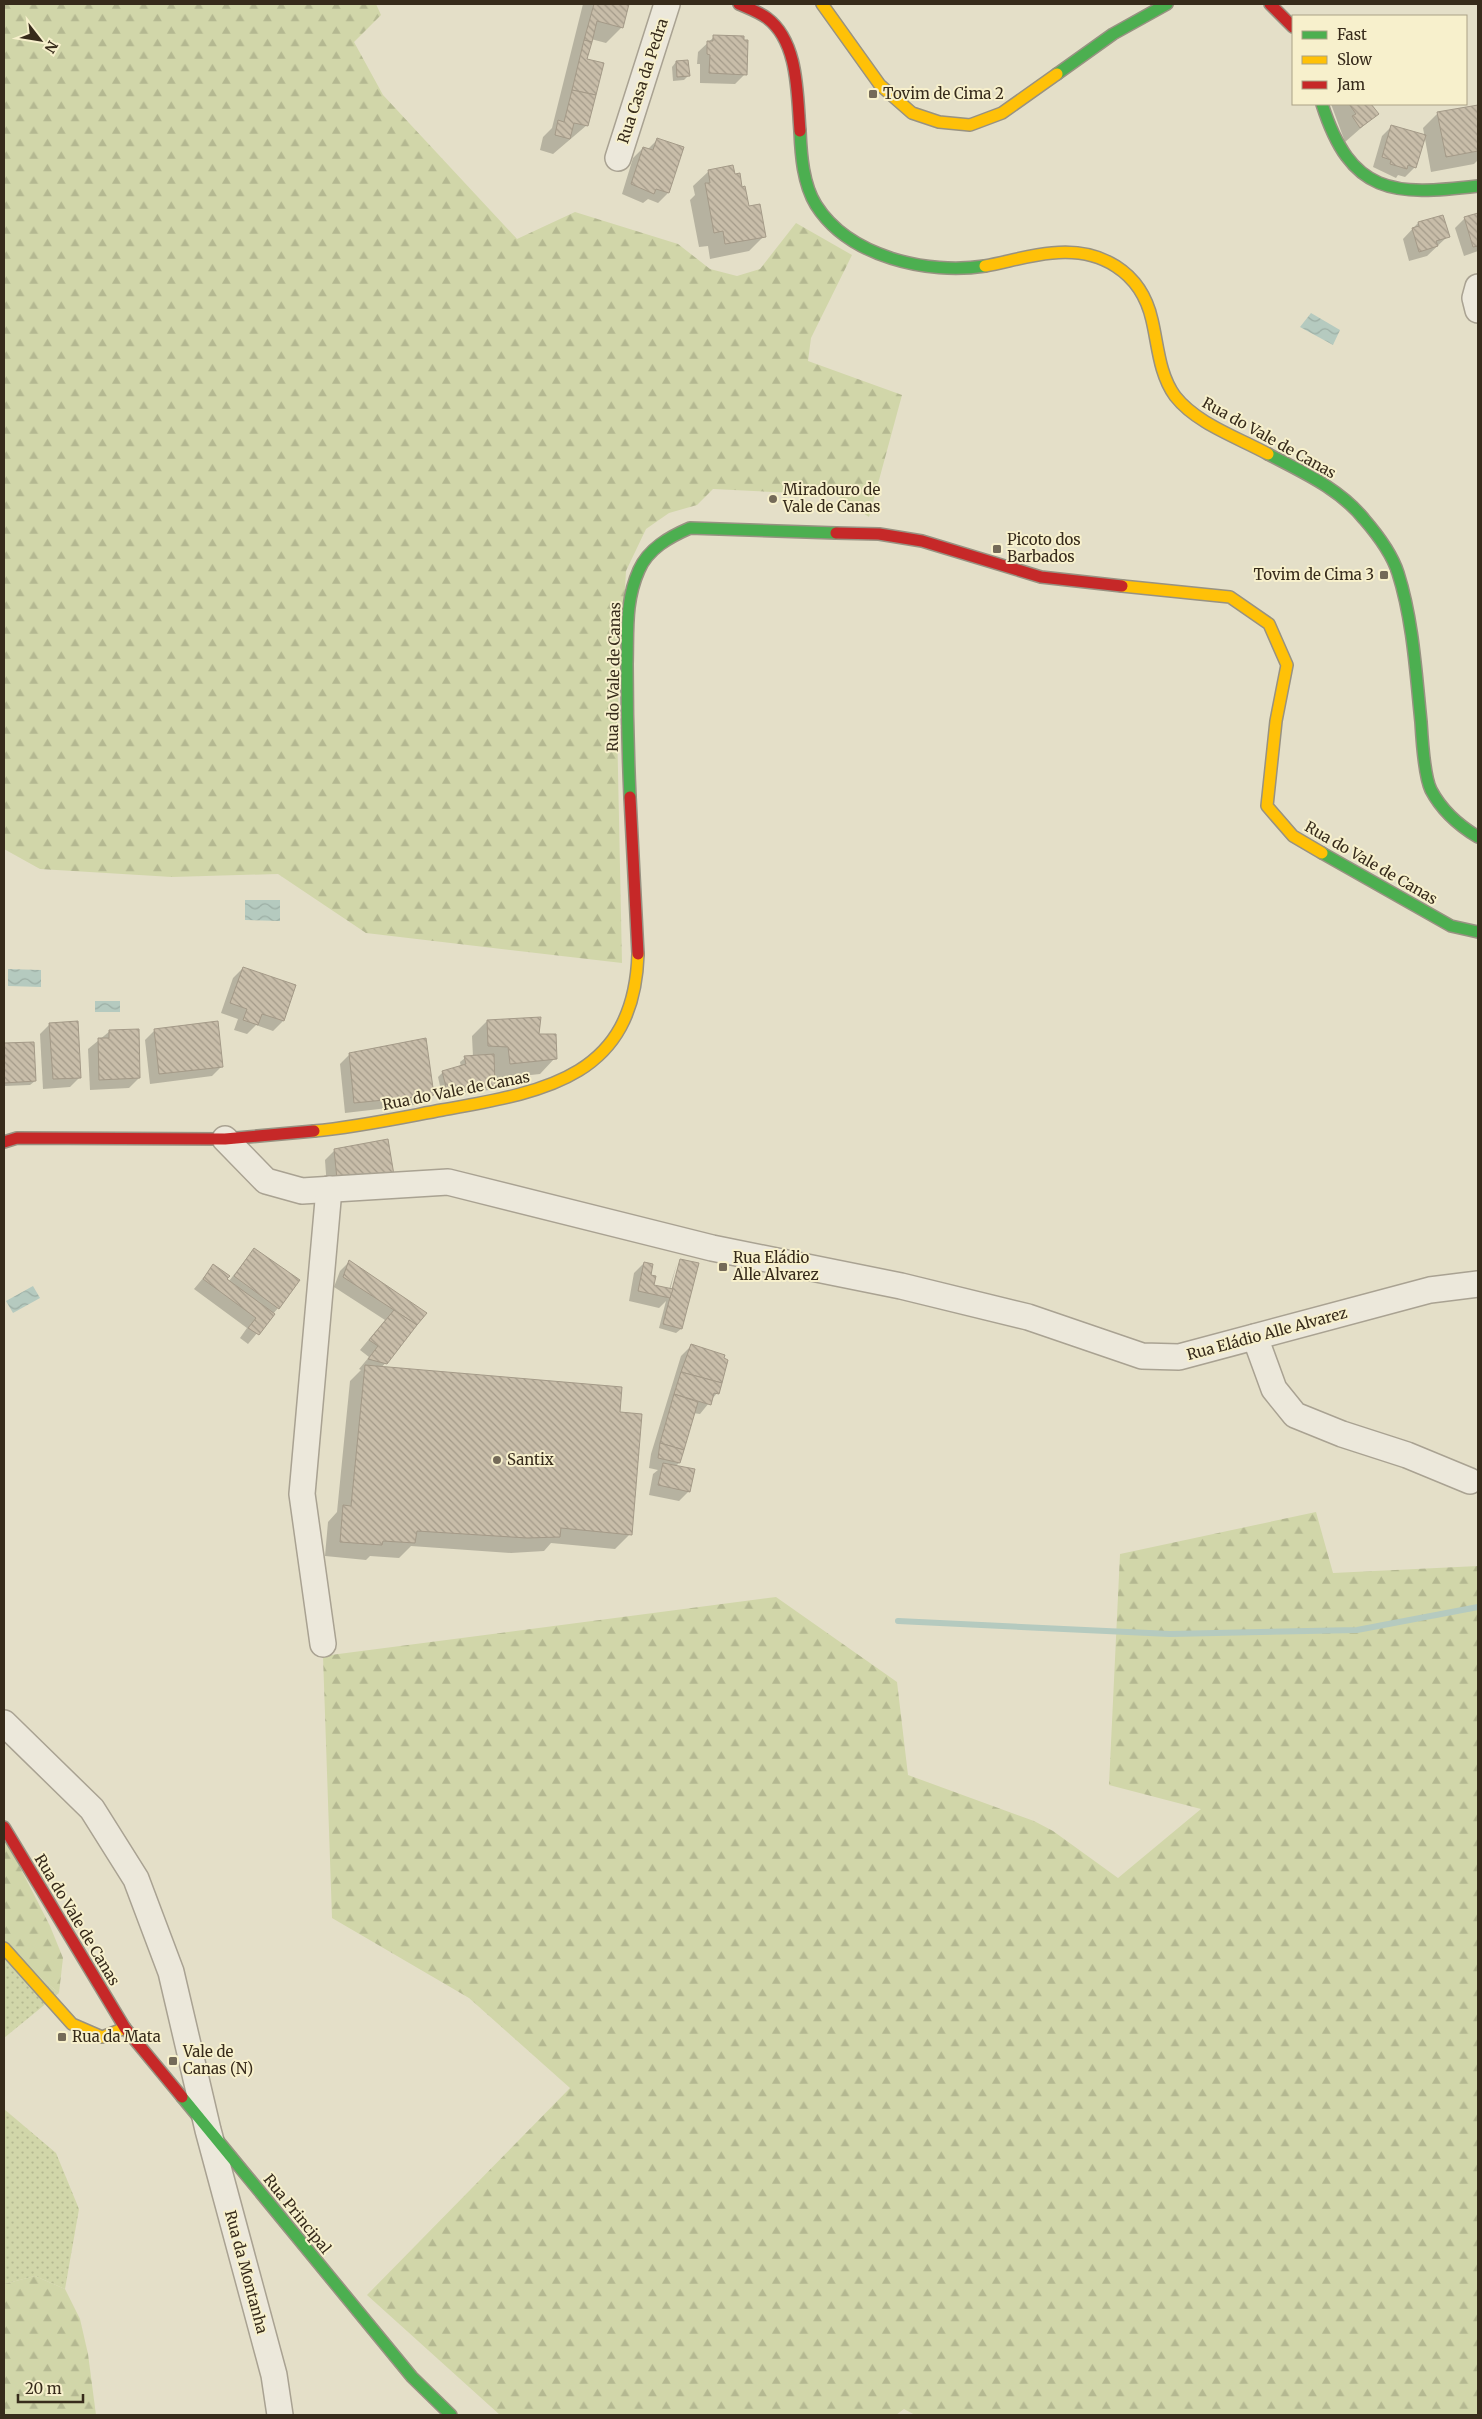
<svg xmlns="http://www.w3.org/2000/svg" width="1482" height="2419" font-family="Merriweather,serif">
<defs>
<pattern id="grass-dots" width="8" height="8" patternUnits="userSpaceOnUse" patternTransform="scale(1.25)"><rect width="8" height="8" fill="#d1d6a9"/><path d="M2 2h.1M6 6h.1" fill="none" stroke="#b4b891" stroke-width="1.8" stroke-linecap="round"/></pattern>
<pattern id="forest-firs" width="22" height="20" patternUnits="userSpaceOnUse" patternTransform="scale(1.25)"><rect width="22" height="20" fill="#d1d6a9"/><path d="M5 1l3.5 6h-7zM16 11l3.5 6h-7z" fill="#b4b891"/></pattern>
<pattern id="water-waves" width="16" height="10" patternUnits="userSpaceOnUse" patternTransform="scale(1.25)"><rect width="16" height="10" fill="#b5cabf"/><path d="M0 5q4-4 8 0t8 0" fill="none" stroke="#9caea4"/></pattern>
<pattern id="building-back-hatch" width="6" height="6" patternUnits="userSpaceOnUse" patternTransform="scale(1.25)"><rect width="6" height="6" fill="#c8bda9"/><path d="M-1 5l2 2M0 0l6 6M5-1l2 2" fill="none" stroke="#a39a89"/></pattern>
</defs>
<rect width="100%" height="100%" fill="#e4dfc8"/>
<g fill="url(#grass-dots)">
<polygon points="4,1948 59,1993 4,2038"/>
<polygon points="4,2109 56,2153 79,2209 65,2289 35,2276 4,2284"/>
</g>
<g fill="url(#forest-firs)">
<polygon points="4,4 376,4 381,15 354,42 383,95 517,239 575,212 678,244 710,269 737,276 760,269 796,223 852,255 811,338 808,361 902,395 869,517 836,495 713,489 697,505 669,513 646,529 626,571 617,723 622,963 366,933 278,874 172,877 40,869 4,849"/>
<polygon points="1316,1512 1333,1573 1478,1566 1478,2415 915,2415 904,2409 896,2415 500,2415 367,2295 570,2088 469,1998 332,1918 323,1656 776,1597 897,1682 908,1775 1034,1821 1053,1831 1118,1878 1201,1809 1109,1785 1120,1554"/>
<polygon points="4,1836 50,1926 63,1958 59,1993 4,1948"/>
<polygon points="35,2276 65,2289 80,2319 88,2354 96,2415 4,2415 4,2284"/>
</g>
<g fill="url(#water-waves)">
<polygon points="1311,313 1340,330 1333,345 1300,327"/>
<polygon points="245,900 280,900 280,921 245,920"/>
<polygon points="8,969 41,970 41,987 8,986"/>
<rect x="95" y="1001" width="25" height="11"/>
<polygon points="33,1286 40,1298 13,1313 6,1301"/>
</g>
<g fill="#0003">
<polygon points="583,4 628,4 622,27 606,43 591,39 586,60 587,125 553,154 540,150 543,137 552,128"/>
<polygon points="714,37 745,74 735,84 700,83 700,64 697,64 698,52"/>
<polygon points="676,62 688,76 684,80 673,81 672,67"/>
<polygon points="1331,104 1365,104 1366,108 1377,114 1345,142"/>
<polygon points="1478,106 1478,160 1474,164 1431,172 1423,128 1438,113"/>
<polygon points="1392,126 1415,167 1405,177 1398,175 1396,178 1373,167 1382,136"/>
<polygon points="657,140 668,193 658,203 648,199 643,203 622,194 633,158 643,148 648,149"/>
<polygon points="709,171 734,175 741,188 748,208 764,236 749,251 710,259 708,246 699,247 690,200 695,195 693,186"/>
<polygon points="1478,215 1478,251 1464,256 1455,228 1465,218"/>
<polygon points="1442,216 1448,236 1427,256 1409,261 1403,239 1418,223"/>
<polygon points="243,968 294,986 283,1021 273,1031 256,1025 247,1034 234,1030 238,1019 221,1013 233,978"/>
<polygon points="487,1021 538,1035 555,1058 540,1074 494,1079 494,1085 489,1090 442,1095 438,1077 443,1072 461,1067 460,1062 465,1058 473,1057 472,1036"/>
<polygon points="50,1024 80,1077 70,1087 43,1089 40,1034"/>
<polygon points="155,1030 222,1066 212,1076 150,1084 145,1040"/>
<polygon points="110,1031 139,1078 129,1088 90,1090 88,1049"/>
<polygon points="33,1043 35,1081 30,1085 4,1086 4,1045"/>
<polygon points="350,1054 432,1094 422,1104 345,1113 340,1064"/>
<polygon points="387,1141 327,1188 325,1160 335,1150"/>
<polygon points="254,1249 278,1308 248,1344 240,1338 247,1328 194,1289 214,1265 229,1281"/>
<polygon points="350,1261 425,1313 382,1367 619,1413 630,1534 615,1549 551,1543 544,1551 511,1553 411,1546 399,1558 370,1556 366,1560 325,1556 328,1522 337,1512 350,1381 361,1370 359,1369 369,1357 360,1350 385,1320 334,1287 340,1271"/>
<polygon points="644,1263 652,1286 669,1290 677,1263 670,1290 673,1290 697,1264 681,1329 676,1333 659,1328 666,1301 659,1308 629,1301 634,1273"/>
<polygon points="691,1346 717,1393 700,1414 693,1413 679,1463 675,1467 689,1491 679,1501 649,1495 653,1474 658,1470 649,1468 651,1454 681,1356"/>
</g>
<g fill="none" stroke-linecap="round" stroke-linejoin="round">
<polyline stroke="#b5cabf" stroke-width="6" points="898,1621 1170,1634 1357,1630 1478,1607"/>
</g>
<g fill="url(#building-back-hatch)" stroke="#a49a88">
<polygon points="594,4 629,4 623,28 597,21 592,42 584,40"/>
<polygon points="713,35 744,36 744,40 748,40 747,75 709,73 710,55 707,54 707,41 713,41"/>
<polygon points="584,40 592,42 587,59 604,63 596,95 572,90"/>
<polygon points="688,60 690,76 677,77 676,61"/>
<polygon points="572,90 596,95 588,126 574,123 570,139 555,135 558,120 564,122"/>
<polygon points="1349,104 1371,104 1379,114 1360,128 1352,116 1356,114"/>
<polygon points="1478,105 1478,151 1446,157 1437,112"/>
<polygon points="1391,125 1426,135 1416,168 1408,165 1407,169 1390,164 1391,160 1382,157"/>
<polygon points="657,138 684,147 669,193 656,189 654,194 631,184 643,147 653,150"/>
<polygon points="733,165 735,174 740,173 742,187 745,186 749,206 760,204 766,237 725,244 723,231 714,233 705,183 710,183 708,170"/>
<polygon points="1478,213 1478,246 1473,247 1464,217"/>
<polygon points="1443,215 1450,237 1436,241 1438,246 1419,252 1412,228 1419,226 1418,222"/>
<polygon points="243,967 296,985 284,1021 262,1014 258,1025 243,1020 247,1009 230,1003"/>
<polygon points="541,1017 539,1034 556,1034 557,1059 510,1064 508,1047 488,1046 487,1020"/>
<polygon points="78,1021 81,1078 53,1079 49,1023"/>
<polygon points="218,1021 223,1067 159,1074 154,1029"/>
<polygon points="139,1029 140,1078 99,1080 98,1038 109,1038 109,1030"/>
<polygon points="426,1038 434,1095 354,1103 349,1053"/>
<polygon points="34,1042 36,1081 4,1083 4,1043"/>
<polygon points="494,1054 495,1086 447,1091 442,1071 466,1064 464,1056"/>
<polygon points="388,1139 394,1175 337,1179 334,1149"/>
<polygon points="254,1248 300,1280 279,1309 234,1276"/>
<polygon points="680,1259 699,1263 682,1329 663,1324"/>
<polygon points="349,1260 427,1313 417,1325 343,1277"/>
<polygon points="644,1262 653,1264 651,1275 656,1276 654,1285 673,1289 670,1298 638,1291"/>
<polygon points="213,1264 230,1276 227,1279 275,1314 259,1335 248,1328 256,1318 203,1279"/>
<polygon points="394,1310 417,1325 387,1364 368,1359 378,1346 369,1340"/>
<polygon points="691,1344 725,1355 724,1358 728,1360 722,1383 681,1372"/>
<polygon points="365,1365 622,1387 620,1412 642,1414 632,1535 561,1528 560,1537 527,1538 417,1531 415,1543 383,1541 382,1545 340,1542 343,1505 351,1506"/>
<polygon points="681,1372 722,1383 719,1394 714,1393 711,1405 674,1394"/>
<polygon points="674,1394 698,1402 684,1450 660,1443"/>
<polygon points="660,1443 684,1450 680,1463 658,1458"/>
<polygon points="663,1463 695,1469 690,1492 658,1485"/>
</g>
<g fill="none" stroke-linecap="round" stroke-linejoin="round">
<g stroke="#a9a292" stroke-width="28">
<g id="street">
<polyline points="618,158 667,4"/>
<polyline points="1478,287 1475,298 1478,310"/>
<polyline points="225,1139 266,1181 302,1191 448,1182 712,1248 901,1286 1028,1317 1142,1356 1179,1357 1430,1290 1478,1284"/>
<polyline points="1255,1337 1274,1389 1295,1415 1342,1434 1407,1455 1470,1481"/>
<polyline points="323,1644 302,1494 329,1189"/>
<polyline points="4,1723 92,1809 136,1879 171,1972 208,2130 274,2375 280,2415"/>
</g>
</g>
<g stroke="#989282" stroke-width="14">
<g id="fast">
<polyline points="1057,74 1113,34 1167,4"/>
<path d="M1322 104C1351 195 1393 196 1478 186"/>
<path d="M800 131C801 155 803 184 816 205 849 257 928 275 985 266"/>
<path d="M1268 454C1302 472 1339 488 1364 519 1377 534 1392 554 1398 573 1413 620 1416 674 1421 722 1422 739 1424 776 1431 790 1442 811 1458 825 1478 837"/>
<path d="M630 797C628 752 627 708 627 664 628 632 625 601 639 570 648 549 669 537 690 528L836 533"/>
<polyline points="1322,853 1451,926 1478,932"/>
<polyline points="182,2097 412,2377 451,2415"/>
</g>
</g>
<g stroke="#989282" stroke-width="14">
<g id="slow">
<polyline points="822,4 880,85 912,113 939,122 970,125 1002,113 1057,74"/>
<path d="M985 266C1007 262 1029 255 1052 253 1100 248 1141 271 1152 320 1158 345 1159 374 1175 396 1197 424 1237 437 1268 454"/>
<polyline points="1122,586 1230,597 1269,624 1287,665 1276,721 1267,806 1293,836 1322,853"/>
<path d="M314 1131C357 1127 399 1118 442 1110 542 1092 634 1079 638 954"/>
<polyline points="4,1948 72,2024 102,2037 125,2028"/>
</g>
</g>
<g stroke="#989282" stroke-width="14">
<g id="jam">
<path d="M739 4C748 8 759 12 767 18 799 42 797 95 800 131"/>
<polyline points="1270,4 1293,27"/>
<polyline points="836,533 879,534 922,541 1041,577 1122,586"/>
<polyline points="630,797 638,954"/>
<polyline points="4,1142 17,1138 225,1139 314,1131"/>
<polyline points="4,1827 125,2028 182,2097"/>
</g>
</g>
<use href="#street" stroke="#ece8db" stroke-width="25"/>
<use href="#fast" stroke="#4caf50" stroke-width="11"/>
<use href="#slow" stroke="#ffc107" stroke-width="11"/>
<use href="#jam" stroke="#c62828" stroke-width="11"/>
</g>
<g fill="#746a58" stroke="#f7f0cc" stroke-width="2">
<rect x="868" y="89" width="10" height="10" rx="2.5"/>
<circle cx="773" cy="499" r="5"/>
<rect x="992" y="544" width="10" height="10" rx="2.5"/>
<rect x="1379" y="570" width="10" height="10" rx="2.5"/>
<rect x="718" y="1262" width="10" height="10" rx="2.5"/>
<circle cx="497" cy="1460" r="5"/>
<rect x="57" y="2032" width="10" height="10" rx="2.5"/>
<rect x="168" y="2056" width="10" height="10" rx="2.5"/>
</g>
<g text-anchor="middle" stroke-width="4" stroke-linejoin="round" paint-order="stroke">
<g font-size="15" fill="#372b1b" stroke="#f7f0cc">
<text transform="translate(643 81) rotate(-72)" y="5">Rua Casa da Pedra</text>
<text transform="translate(1269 438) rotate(29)" y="5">Rua do Vale de Canas</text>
<text transform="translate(614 677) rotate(-89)" y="5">Rua do Vale de Canas</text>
<text transform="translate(1371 863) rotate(30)" y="5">Rua do Vale de Canas</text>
<text transform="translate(456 1091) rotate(-11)" y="5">Rua do Vale de Canas</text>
<text transform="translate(1267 1334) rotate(-15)" y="5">Rua Eládio Alle Alvarez</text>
<text transform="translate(77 1920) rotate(59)" y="5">Rua do Vale de Canas</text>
<text transform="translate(297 2214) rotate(51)" y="5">Rua Principal</text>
<text transform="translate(246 2272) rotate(75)" y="5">Rua da Montanha</text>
</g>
<g font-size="15" fill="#372b1b" stroke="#f7f0cc" text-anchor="start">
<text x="883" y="99">Tovim de Cima 2</text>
<text x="783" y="495">Miradouro de<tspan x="783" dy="17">Vale de Canas</tspan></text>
<text x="1007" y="545">Picoto dos<tspan x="1007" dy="17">Barbados</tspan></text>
<text x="1374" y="580" text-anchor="end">Tovim de Cima 3</text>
<text x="733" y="1263">Rua Eládio<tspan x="733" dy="17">Alle Alvarez</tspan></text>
<text x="507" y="1465">Santix</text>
<text x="72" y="2042">Rua da Mata</text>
<text x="183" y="2057">Vale de<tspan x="183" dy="17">Canas (N)</tspan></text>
</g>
</g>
<rect width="1482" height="2419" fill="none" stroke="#372b1b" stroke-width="10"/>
<rect x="1292" y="15" width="175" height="90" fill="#f7f0cc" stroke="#aaa185"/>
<rect x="1302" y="31" width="25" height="8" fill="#4caf50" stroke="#aaa185"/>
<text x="1337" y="40" font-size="15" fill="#372b1b">Fast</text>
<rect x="1302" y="56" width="25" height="8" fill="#ffc107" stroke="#aaa185"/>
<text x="1337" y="65" font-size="15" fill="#372b1b">Slow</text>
<rect x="1302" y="81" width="25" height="8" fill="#c62828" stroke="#aaa185"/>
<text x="1337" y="90" font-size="15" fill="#372b1b">Jam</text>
<g transform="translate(40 40) rotate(121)" stroke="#f7f0cc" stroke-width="4" paint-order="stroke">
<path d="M0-4L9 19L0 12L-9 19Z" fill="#372b1b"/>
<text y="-8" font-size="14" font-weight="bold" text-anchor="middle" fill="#372b1b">N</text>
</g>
<path d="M18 2394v8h65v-8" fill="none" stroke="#372b1b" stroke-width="2.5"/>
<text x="25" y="2394" font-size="15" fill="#372b1b" stroke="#f7f0cc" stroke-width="4" paint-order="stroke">20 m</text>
</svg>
